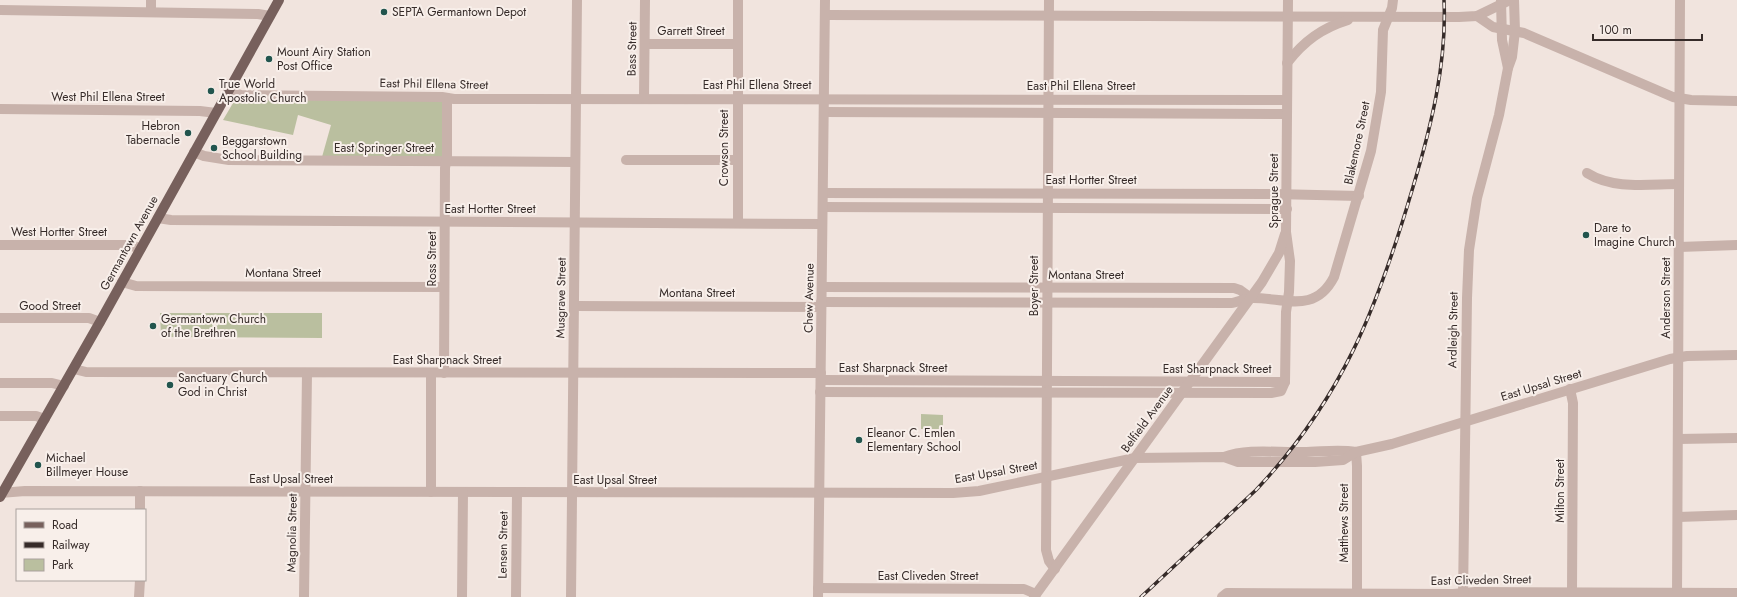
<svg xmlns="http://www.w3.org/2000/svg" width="1737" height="597" font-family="Jost,sans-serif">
<rect width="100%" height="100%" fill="#f1e4de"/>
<g fill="#babf9f">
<polygon points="236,98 442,100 443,103 443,157 322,157 331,125 298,115 293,135 223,120"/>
<polygon points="160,313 322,313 322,338 161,337"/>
<polygon points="921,414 943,415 943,429 921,429"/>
</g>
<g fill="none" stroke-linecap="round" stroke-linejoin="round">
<g stroke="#c8b2ab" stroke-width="10">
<polyline points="151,0 151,12"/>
<polyline points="1049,0 1046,550 1049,561 1055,569"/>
<polyline points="1501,1 1502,40 1508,68"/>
<polyline points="0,10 258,14 270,16"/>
<polyline points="825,15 1459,17 1477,16 1510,0"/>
<polyline points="1477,16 1493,27 1524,33 1673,97 1691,100 1737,101"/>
<polyline points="645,44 738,44"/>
<path d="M1287 63C1304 41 1322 28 1348 20"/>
<polyline points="228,91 241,95 442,97 454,99 1287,100"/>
<polyline points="644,98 645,0"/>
<polyline points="0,109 200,111 216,113"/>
<polyline points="824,112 1287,114"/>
<polyline points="194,152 204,156 229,160 575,162"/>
<polyline points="626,160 737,160"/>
<path d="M1587 173C1614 190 1649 184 1679 184"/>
<polyline points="823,193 1274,194 1359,196"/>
<polyline points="823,207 1287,209"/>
<polyline points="158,218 171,220 822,224"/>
<polyline points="738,223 738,0"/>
<polyline points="0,245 126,245 141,248"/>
<polyline points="1679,247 1737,245"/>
<polyline points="122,282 136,286 444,287"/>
<polyline points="822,287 1234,288 1240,290 1251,298"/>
<path d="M821 302 1231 303C1238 302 1246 298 1253 298 1285 298 1315 314 1334 277L1371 151 1381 92 1383 30 1392 8 1393 0"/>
<polyline points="574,306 821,307"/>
<polyline points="0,318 89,318 100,322"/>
<polyline points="74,369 86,372 821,373"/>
<polyline points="444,373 445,168 447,156 447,98"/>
<polyline points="821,380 1285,382"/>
<polyline points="0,383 52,383 64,386"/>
<polyline points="1570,389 1573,403 1572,592"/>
<polyline points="820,392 1271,393 1281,391 1285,382 1286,312 1289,292 1290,261 1286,232 1288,0"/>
<polyline points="0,416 36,416 45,419"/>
<polyline points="1678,439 1737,438"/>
<polyline points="1356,452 1357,466 1357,594"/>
<path d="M1224 457C1249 448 1277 453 1303 452 1321 452 1338 449 1356 452"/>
<polyline points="431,492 431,373"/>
<polyline points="0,493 25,491 953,493 979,491 1135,458 1224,457 1238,462 1315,462 1343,460 1356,452 1392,444 1670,359 1687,356 1737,355"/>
<polyline points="140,510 140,491"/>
<polyline points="1678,517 1737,515"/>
<polyline points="818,588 1024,589 1036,594"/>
<polyline points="139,597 140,580"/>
<polyline points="304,597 307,373"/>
<polyline points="462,597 463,492"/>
<polyline points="516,597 517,493"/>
<polyline points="571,597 577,0"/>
<polyline points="818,597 825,0"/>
<polyline points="1034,597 1262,282 1279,253 1285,234"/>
<polyline points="1222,597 1227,593 1453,594 1475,592 1737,593"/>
<polyline points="1463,597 1467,298 1469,250 1477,198 1499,115 1508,68 1512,57 1515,31 1514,0"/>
<polyline points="1677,597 1680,0"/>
</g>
<polyline stroke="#77605c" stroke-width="10" points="0,497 100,322 279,0"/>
<g stroke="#362b29" stroke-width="3.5">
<path id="rail" d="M1141 597 1256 490C1343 398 1378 306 1413 187 1431 127 1447 63 1444 0"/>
</g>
<use href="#rail" stroke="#f8efea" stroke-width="2" stroke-dasharray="6" stroke-linecap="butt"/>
</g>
<g fill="#22554e" stroke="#f8efea" stroke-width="1.5">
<circle cx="384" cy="12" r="4"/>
<circle cx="269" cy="59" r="4"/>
<circle cx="211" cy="91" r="4"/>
<circle cx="188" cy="133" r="4"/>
<circle cx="214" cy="148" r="4"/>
<circle cx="1586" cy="235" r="4"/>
<circle cx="153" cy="326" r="4"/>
<circle cx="170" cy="385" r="4"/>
<circle cx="859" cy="440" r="4"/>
<circle cx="38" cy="465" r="4"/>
</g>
<g text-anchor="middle" stroke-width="4" stroke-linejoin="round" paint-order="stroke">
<g font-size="12" fill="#362b29" stroke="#f8efea" text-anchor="start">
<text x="392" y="16">SEPTA Germantown Depot</text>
<text x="277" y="56">Mount Airy Station<tspan x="277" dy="14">Post Office</tspan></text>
<text x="219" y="88">True World<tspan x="219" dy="14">Apostolic Church</tspan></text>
<text x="180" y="130" text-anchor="end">Hebron<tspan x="180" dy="14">Tabernacle</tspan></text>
<text x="222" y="145">Beggarstown<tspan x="222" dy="14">School Building</tspan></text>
<text x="1594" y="232">Dare to<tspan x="1594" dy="14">Imagine Church</tspan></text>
<text x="161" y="323">Germantown Church<tspan x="161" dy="14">of the Brethren</tspan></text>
<text x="178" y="382">Sanctuary Church<tspan x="178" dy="14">God in Christ</tspan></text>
<text x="867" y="437">Eleanor C. Emlen<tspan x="867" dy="14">Elementary School</tspan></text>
<text x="46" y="462">Michael<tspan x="46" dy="14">Billmeyer House</tspan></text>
</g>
<g font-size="12" fill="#362b29" stroke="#f8efea">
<text x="691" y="35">Garrett Street</text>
<text transform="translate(632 49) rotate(-89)" y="4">Bass Street</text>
<text transform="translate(434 84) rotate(1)" y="4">East Phil Ellena Street</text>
<text x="757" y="89">East Phil Ellena Street</text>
<text x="1081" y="90">East Phil Ellena Street</text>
<text x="108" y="101">West Phil Ellena Street</text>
<text transform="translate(1357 143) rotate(-78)" y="4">Blakemore Street</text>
<text x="384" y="152">East Springer Street</text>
<text transform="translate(724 148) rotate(-90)" y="4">Crowson Street</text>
<text x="1091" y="184">East Hortter Street</text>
<text transform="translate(1274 191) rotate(-90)" y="4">Sprague Street</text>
<text x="490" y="213">East Hortter Street</text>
<text x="59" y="236">West Hortter Street</text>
<text transform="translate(129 243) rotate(-61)" y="4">Germantown Avenue</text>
<text transform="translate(432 259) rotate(-90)" y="4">Ross Street</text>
<text x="283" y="277">Montana Street</text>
<text x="1086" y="279">Montana Street</text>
<text transform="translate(1034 286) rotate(-90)" y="4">Boyer Street</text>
<text x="697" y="297">Montana Street</text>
<text transform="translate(561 298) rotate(-89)" y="4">Musgrave Street</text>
<text transform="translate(809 298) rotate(-89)" y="4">Chew Avenue</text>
<text transform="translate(1666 298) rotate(-90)" y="4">Anderson Street</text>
<text x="50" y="310">Good Street</text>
<text transform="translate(1453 330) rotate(-89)" y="4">Ardleigh Street</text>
<text x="447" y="364">East Sharpnack Street</text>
<text x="893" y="372">East Sharpnack Street</text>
<text x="1217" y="373">East Sharpnack Street</text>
<text transform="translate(1541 385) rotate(-17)" y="4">East Upsal Street</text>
<text transform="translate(1147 419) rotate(-54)" y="4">Belfield Avenue</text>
<text transform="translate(996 472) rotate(-10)" y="4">East Upsal Street</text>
<text x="291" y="483">East Upsal Street</text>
<text x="615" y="484">East Upsal Street</text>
<text transform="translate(1560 491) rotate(-90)" y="4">Milton Street</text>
<text transform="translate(1344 523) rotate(-90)" y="4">Matthews Street</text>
<text transform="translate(292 533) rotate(-89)" y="4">Magnolia Street</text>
<text transform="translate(503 545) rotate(-89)" y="4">Lensen Street</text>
<text x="928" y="580">East Cliveden Street</text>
<text transform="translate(1481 580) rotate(-1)" y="4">East Cliveden Street</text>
</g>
</g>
<rect x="16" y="509" width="130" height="72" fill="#f8efea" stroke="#aaa19d"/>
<rect x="24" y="522" width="20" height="6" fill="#77605c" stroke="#aaa19d"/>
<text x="52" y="529" font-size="12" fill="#362b29">Road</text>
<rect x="24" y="542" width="20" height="6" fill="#362b29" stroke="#aaa19d"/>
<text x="52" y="549" font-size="12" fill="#362b29">Railway</text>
<rect x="24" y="559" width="20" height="12" fill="#babf9f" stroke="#aaa19d"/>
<text x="52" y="569" font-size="12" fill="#362b29">Park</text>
<path d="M1593 34v6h109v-6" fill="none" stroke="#362b29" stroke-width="2"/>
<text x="1599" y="34" font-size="12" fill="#362b29" stroke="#f8efea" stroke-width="3" paint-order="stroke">100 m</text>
</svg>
